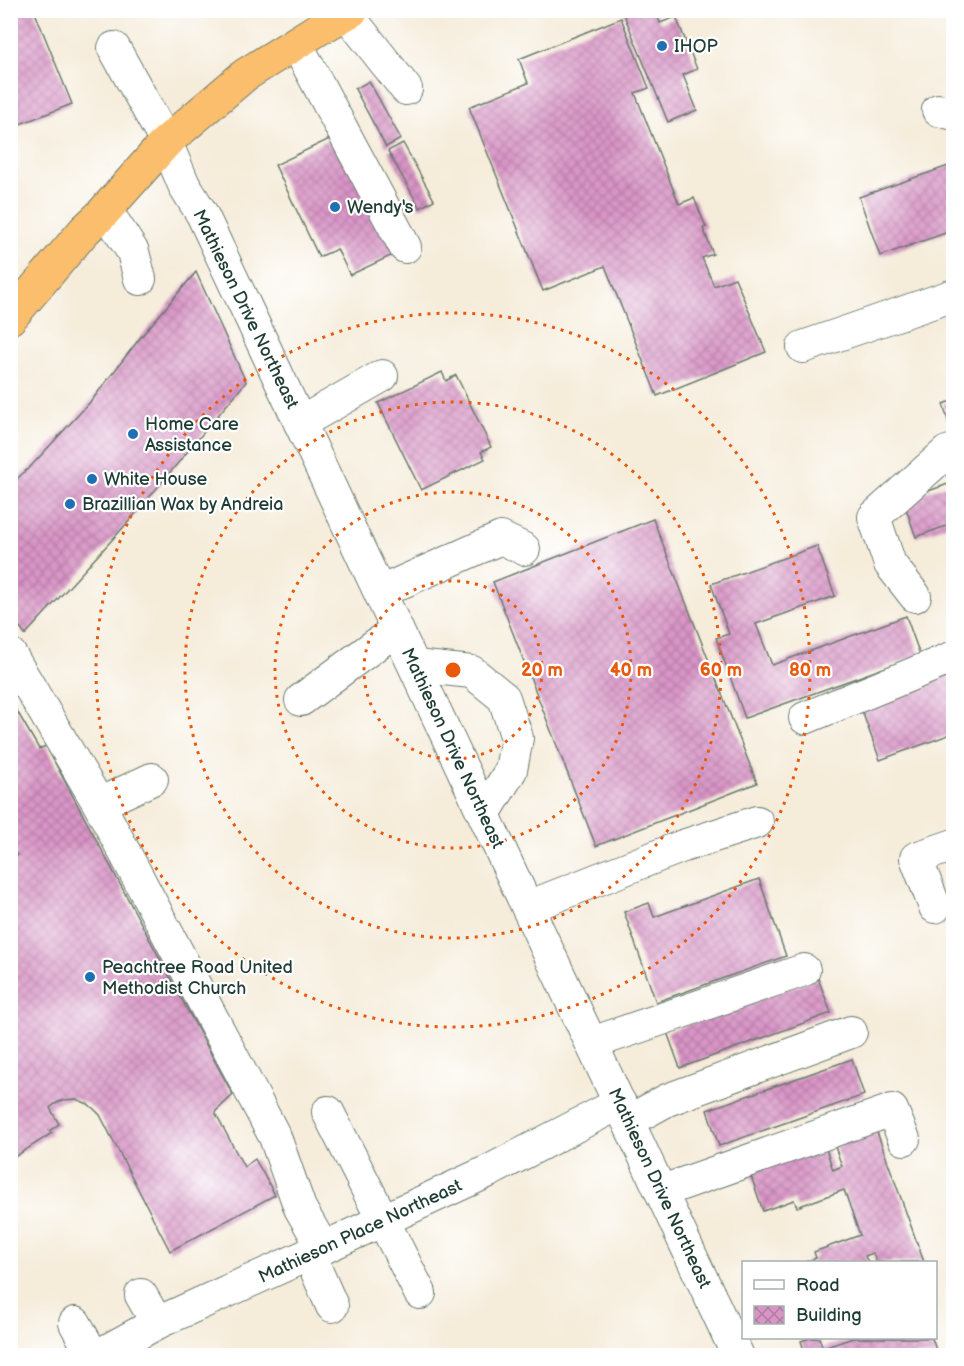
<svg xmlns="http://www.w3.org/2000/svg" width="964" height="1366" font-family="'Balsamiq Sans',sans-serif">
<defs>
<pattern id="building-cross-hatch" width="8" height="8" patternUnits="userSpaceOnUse" patternTransform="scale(1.5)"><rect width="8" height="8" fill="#da95c7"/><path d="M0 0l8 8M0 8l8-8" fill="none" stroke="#b07ba2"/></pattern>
</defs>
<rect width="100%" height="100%" fill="#fff"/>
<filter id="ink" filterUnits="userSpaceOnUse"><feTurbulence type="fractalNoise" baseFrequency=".0167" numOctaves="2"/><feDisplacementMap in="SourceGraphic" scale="12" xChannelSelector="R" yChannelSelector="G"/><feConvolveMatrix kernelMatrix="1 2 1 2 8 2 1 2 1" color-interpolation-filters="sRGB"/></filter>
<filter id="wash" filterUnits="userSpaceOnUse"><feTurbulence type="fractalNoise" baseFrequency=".008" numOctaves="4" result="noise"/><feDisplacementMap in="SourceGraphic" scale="24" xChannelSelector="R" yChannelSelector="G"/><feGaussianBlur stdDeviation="1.35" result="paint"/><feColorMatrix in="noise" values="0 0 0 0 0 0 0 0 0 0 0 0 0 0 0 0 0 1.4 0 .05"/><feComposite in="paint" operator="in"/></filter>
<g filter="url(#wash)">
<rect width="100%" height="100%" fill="#f5ecda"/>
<g id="blocks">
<g fill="url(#building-cross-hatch)">
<polygon points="10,10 34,10 72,104 10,128"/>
<polygon points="622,10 655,10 660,23 676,17 697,69 683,75 697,110 668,122"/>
<polygon points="621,18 649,88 635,93 679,204 694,198 706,227 703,228 713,254 702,258 714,286 735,278 766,352 657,396 605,266 543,291 469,107 528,83 519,59"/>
<polygon points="369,81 401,139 386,147 355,89"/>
<polygon points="340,134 397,253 350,275 337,249 319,257 275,165"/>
<polygon points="403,143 434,200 420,208 388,151"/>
<polygon points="954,164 954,230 880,256 859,197"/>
<polygon points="196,272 246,382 131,519 25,635 10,612 10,485 32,465 92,400 140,338"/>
<polygon points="442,372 446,381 456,375 491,447 481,452 485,459 421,490 378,403"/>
<polygon points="954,400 954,437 953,437 943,404"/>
<polygon points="954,471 954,523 916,537 903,500 951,483 947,473"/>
<polygon points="653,519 757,783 596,846 493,582"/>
<polygon points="817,546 835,596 756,624 772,665 906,616 920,655 745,718 716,638 729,634 711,584"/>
<polygon points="954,668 954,733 880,760 859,703"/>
<polygon points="10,699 39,749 46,746 233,1095 215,1112 244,1167 255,1159 275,1195 170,1251 100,1115 94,1109 88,1104 76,1099 63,1100 55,1104 50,1108 59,1124 49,1131 52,1133 10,1160 10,860 17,855 10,844"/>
<polygon points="759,879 786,956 656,1002 624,912 649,903 654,917"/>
<polygon points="818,978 831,1013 680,1068 667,1032"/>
<polygon points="852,1059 864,1095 719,1146 707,1110"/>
<polygon points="873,1121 924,1262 876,1262 873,1253 865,1256 868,1262 805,1262 816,1258 814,1252 860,1235 844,1190 797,1207 794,1200 763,1211 749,1170 824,1143 833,1170 842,1166 831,1136"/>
<polygon points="810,1338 819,1338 823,1348 853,1338 932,1338 938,1356 806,1356 801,1341"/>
</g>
</g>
</g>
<g filter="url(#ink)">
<use href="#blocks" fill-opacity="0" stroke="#6a7a6e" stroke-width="1.5"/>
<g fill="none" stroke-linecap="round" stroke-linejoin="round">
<g stroke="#6a7a6e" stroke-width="34">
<g id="minor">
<polyline points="347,14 406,89"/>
<polyline points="296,43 405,247"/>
<polyline points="114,48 166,142 184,185 202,214 738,1356"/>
<polyline points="938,110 954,114"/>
<polyline points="101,215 115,224 133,252 140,279"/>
<polyline points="803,347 954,295"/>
<polyline points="300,423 382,376"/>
<polyline points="380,592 501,538 524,549"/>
<polyline points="915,596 890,564 874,517 947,452 954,450"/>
<polyline points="10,654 99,804 275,1137 300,1208 323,1248"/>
<polyline points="415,666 472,672 504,698 517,738 511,770 484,814"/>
<polyline points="301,700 397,629"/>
<polyline points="805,718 954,657"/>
<polyline points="99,804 152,779"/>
<polyline points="528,907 683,846 757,822"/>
<polyline points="935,907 916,858 954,845"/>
<polyline points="592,1043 804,970"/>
<polyline points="328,1112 420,1293"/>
<polyline points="629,1121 667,1100 851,1032"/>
<polyline points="662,1191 892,1110 904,1139"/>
<polyline points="309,1254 332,1306"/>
<polyline points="141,1295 157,1323"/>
<polyline points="75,1323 93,1356"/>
<polyline points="97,1356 157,1323 323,1248 491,1170 620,1103"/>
</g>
</g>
<g stroke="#6a7a6e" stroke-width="35">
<polyline id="highway" points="10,318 84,231 101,215 166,142 245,75 320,28 352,10"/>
</g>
<use href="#minor" stroke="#fff" stroke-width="32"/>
<use href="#highway" stroke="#fabe6d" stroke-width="33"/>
</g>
</g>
<g fill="none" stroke="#e8590c" stroke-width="3" stroke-dasharray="3 6">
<circle cx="453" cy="670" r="89"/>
<circle cx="453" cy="670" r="178"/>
<circle cx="453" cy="670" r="268"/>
<circle cx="453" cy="670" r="357"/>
</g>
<g fill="#1f6fb2" stroke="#fff" stroke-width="2">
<circle cx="662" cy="46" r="6"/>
<circle cx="335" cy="207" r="6"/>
<circle cx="133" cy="434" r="6"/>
<circle cx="92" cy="479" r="6"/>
<circle cx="70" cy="504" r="6"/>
<circle cx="90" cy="977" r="6"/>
</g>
<g text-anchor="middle" stroke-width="4.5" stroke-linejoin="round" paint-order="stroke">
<g font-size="18" fill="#1f3d34" stroke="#fff" text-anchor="start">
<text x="674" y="52">IHOP</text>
<text x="347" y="213">Wendy's</text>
<text x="145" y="430">Home Care<tspan x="145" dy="21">Assistance</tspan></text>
<text x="104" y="485">White House</text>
<text x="82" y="510">Brazillian Wax by Andreia</text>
<text x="102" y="973">Peachtree Road United<tspan x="102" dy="21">Methodist Church</tspan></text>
</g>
<g font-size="18" fill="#1f3d34" stroke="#fff">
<text transform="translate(246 309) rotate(64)" y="6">Mathieson Drive Northeast</text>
<text transform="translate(453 748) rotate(65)" y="6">Mathieson Drive Northeast</text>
<text transform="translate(660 1188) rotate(65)" y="6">Mathieson Drive Northeast</text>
<text transform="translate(360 1231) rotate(-25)" y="6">Mathieson Place Northeast</text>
</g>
</g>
<circle cx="453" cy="670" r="9" fill="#e8590c" stroke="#fff" stroke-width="3"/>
<g font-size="18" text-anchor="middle" font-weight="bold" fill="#e8590c" stroke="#fff" stroke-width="4.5" stroke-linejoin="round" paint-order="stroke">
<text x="542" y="676">20 m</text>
<text x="631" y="676">40 m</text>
<text x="721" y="676">60 m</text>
<text x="810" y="676">80 m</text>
</g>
<rect width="964" height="1366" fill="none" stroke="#fff" stroke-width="36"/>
<rect x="742" y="1261" width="195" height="78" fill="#ffffff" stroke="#a5b1ae" stroke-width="1.5"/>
<rect x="754" y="1280" width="30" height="9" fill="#ffffff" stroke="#a5b1ae" stroke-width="1.5"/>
<text x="796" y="1291" font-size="18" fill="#1f3d34">Road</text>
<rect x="754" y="1306" width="30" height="18" fill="url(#building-cross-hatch)" stroke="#a5b1ae" stroke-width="1.5"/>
<text x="796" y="1321" font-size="18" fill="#1f3d34">Building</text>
</svg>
